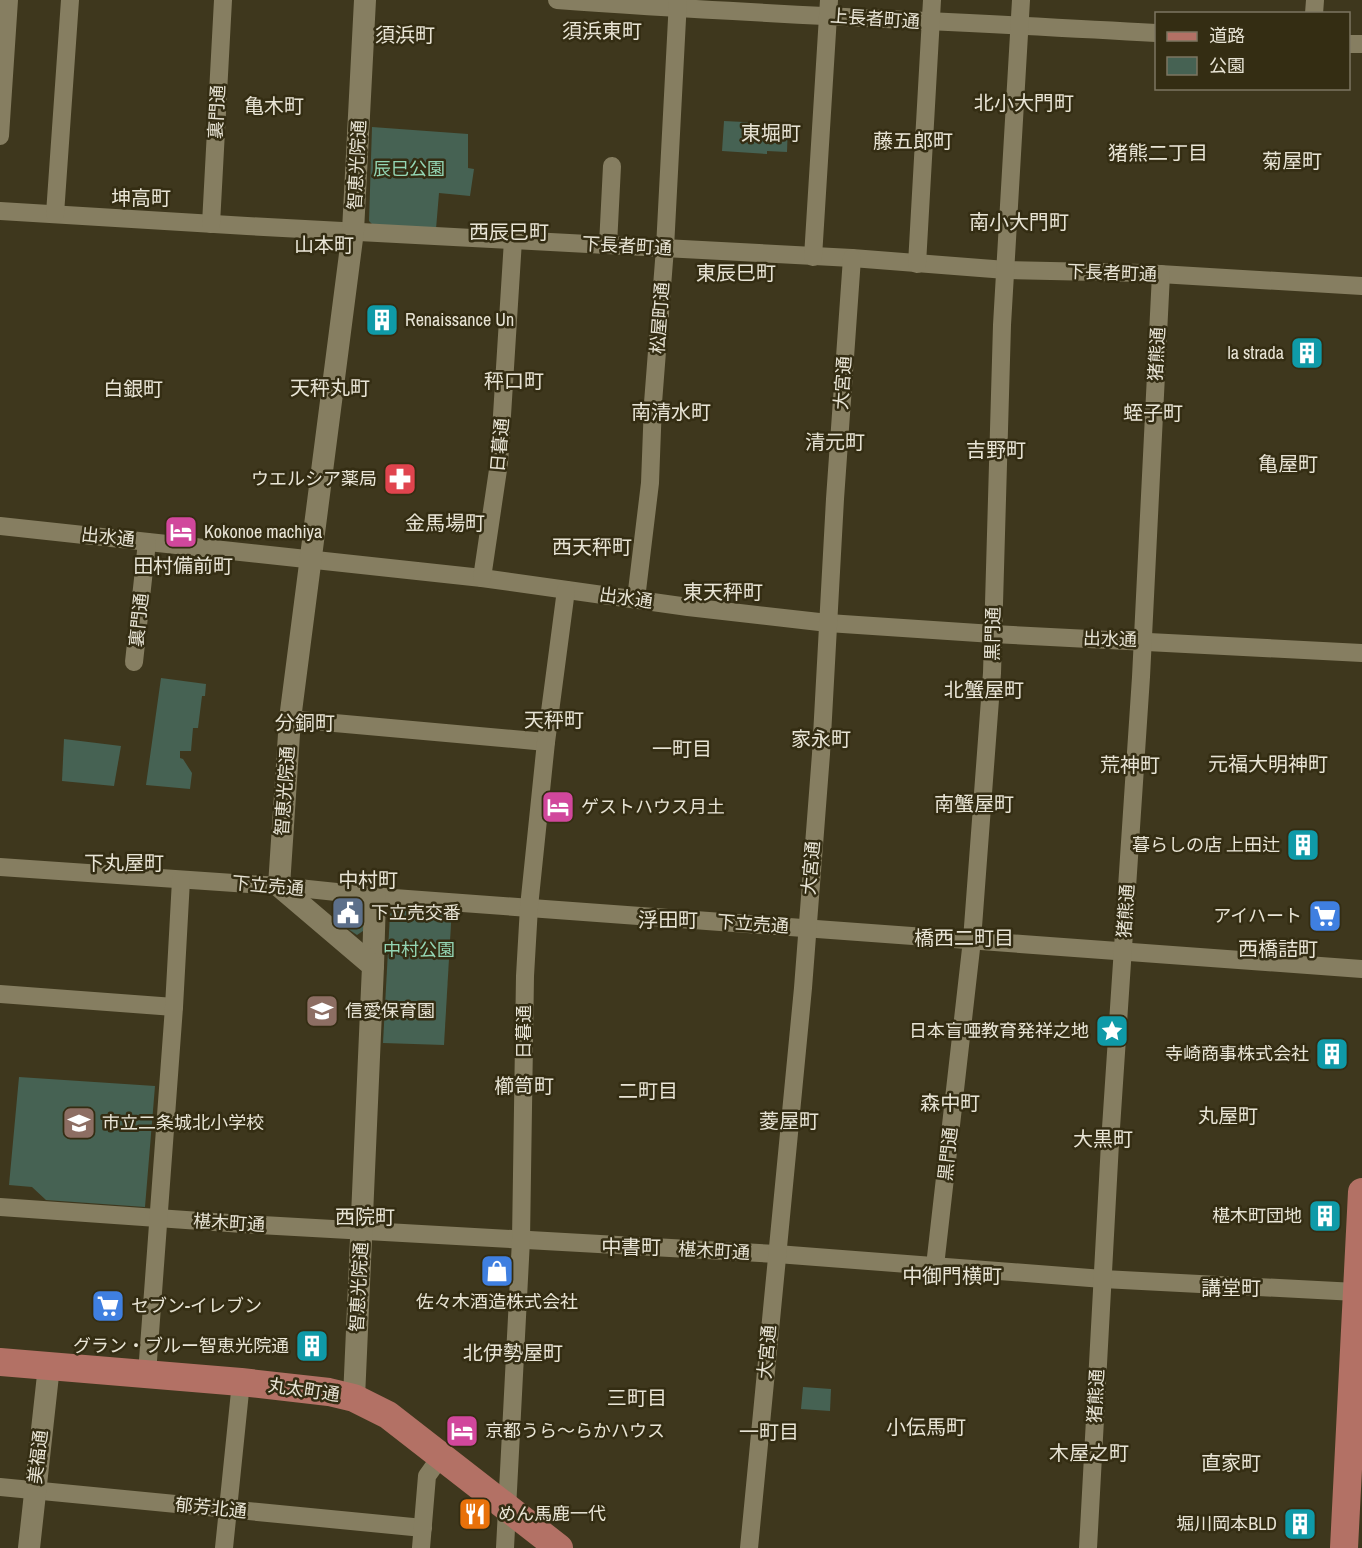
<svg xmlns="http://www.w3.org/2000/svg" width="1362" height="1548" font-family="'Archivo Narrow','Noto Sans JP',sans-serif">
<rect width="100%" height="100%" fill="#3e371d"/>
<g fill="#466253">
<polygon points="724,121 788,124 787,152 767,151 767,154 722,151"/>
<polygon points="372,127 468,134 468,168 474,169 470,196 439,193 436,229 374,226 369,221"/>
<polygon points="161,678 206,684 205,696 202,696 198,728 193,728 191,751 180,751 180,758 183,759 192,773 190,789 146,785"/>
<polygon points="64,739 121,746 114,786 62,781"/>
<polygon points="400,904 452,907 444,1045 383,1043 390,914"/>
<polygon points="335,907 362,908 364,910 363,931 357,935 335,920"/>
<polygon points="19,1077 155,1086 145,1207 46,1200 32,1187 9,1185"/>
<polygon points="803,1387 831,1389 830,1411 801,1409"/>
</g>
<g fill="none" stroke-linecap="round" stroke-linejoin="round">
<g stroke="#867e61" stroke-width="18">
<path d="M557 0C757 15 957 21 1156 33"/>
<polyline points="1314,14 1315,0"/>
<polyline points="1348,44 1362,44"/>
<polyline points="0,136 9,0"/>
<polyline points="0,211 247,226 852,258 1006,270 1143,273 1362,286"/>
<polyline points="55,214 70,0"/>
<polyline points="211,224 223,0"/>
<polyline points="608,245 612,166"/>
<polyline points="813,257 829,0"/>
<polyline points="917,264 932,0"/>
<polyline points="0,526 482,578 688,607 828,623 993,634 1362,653"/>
<polyline points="482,578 499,463 513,240"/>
<polyline points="636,599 650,483 653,403 665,248 678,0"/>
<polyline points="134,662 147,542"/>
<polyline points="290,719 546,742"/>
<polyline points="0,867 279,886 394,898 1362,969"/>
<polyline points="0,994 174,1007"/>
<polyline points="0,1207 243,1224 777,1254 1103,1279 1356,1292"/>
<polyline points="935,1266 972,940 992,673 1002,325 1021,0"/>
<polyline points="147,1374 174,1007 181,880"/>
<polyline points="0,1487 423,1528"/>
<polyline points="224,1548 241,1382"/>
<polyline points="421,1548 427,1476 442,1455"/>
<polyline points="505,1548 521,1240 525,976 529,907 546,742 566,590"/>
<polyline points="749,1548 803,988 821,754 835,499 852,258"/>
<polyline points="1088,1548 1110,1143 1141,677 1161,274"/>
</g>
<g stroke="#867e61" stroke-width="22">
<polyline points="373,966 375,897"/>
<polyline points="354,1398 373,966 279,886 290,719 353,231 365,0"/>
<polyline points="29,1548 49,1366"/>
</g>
<g stroke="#b37165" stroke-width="28">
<polyline points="0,1362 241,1382 329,1392 354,1398 388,1415 559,1548"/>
<polyline points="1344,1548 1362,1192"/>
</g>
</g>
<defs>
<g id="building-square" transform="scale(1.725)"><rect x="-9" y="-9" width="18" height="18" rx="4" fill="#0f9aa8" stroke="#342d13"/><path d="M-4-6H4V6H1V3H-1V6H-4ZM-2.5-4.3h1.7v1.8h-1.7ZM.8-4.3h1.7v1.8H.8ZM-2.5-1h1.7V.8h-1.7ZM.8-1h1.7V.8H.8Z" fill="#fff"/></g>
<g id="pharmacy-square" transform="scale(1.725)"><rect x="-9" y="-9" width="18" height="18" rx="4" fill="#e0444e" stroke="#342d13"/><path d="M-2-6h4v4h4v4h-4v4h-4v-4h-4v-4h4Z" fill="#fff"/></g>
<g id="hotel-square" transform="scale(1.725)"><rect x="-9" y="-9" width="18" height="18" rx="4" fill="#d1479c" stroke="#342d13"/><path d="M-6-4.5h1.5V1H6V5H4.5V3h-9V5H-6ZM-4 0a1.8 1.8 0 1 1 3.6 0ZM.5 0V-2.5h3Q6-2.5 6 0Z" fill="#fff"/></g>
<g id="civic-square" transform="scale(1.725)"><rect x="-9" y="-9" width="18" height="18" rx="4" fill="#5c6f8a" stroke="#342d13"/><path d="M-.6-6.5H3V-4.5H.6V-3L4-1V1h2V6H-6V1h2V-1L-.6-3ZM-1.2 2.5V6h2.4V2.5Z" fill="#fff"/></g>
<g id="supermarket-square" transform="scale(1.725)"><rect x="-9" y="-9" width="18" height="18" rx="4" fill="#3f7fe0" stroke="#342d13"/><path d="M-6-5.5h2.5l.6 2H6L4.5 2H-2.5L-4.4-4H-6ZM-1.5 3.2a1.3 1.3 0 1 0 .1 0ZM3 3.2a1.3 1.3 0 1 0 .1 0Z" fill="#fff"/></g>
<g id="school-square" transform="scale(1.725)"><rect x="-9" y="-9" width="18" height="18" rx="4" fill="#8d6e63" stroke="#342d13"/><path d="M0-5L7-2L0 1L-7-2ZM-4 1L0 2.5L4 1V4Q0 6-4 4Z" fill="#fff"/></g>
<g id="sight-square" transform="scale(1.725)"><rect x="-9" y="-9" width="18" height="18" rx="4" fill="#0f9aa8" stroke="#342d13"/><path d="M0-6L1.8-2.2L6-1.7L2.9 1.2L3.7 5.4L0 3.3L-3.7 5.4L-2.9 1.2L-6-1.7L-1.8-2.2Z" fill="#fff"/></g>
<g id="shop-square" transform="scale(1.725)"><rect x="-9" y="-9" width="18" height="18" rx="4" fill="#3f7fe0" stroke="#342d13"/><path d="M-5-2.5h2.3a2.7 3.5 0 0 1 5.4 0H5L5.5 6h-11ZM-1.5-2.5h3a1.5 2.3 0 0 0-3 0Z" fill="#fff"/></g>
<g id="restaurant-square" transform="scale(1.725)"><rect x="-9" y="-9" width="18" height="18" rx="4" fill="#e8710a" stroke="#342d13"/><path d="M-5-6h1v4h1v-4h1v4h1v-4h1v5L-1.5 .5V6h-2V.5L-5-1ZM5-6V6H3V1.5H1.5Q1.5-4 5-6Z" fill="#fff"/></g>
</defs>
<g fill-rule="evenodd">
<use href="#building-square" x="382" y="320"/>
<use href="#building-square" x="1307" y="353"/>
<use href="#pharmacy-square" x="400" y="479"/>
<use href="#hotel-square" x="181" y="532"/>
<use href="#hotel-square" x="558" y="807"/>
<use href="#building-square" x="1303" y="845"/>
<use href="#civic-square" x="348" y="913"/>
<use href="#supermarket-square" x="1325" y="916"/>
<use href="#school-square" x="322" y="1011"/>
<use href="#sight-square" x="1112" y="1031"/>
<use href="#building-square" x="1332" y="1054"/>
<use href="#school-square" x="79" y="1123"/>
<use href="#building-square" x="1325" y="1216"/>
<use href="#shop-square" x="497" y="1271"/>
<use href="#supermarket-square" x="108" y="1306"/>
<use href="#building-square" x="312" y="1346"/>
<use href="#hotel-square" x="462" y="1431"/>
<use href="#restaurant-square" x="475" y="1514"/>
<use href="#building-square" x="1300" y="1524"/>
</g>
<g text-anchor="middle" stroke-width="5" stroke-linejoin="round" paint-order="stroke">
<g font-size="18" fill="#e8e4d5" stroke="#342d13">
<text transform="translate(875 19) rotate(4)" y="6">上長者町通</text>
<text transform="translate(217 112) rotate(-87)" y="6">裏門通</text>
<text transform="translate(357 165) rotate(-87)" y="6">智恵光院通</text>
<text transform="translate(627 246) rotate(3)" y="6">下長者町通</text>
<text transform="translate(1112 273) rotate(2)" y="6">下長者町通</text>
<text transform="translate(660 318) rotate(-86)" y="6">松屋町通</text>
<text transform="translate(1157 354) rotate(-87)" y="6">猪熊通</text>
<text transform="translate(843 383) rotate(-86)" y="6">大宮通</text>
<text transform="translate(500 445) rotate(-85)" y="6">日暮通</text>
<text transform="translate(108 537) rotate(6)" y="6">出水通</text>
<text transform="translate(626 598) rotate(8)" y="6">出水通</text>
<text transform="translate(139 620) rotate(-84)" y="6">裏門通</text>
<text transform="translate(993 634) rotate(-89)" y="6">黒門通</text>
<text transform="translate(1110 639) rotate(2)" y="6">出水通</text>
<text transform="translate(285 791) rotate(-86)" y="6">智恵光院通</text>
<text transform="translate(811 868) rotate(-85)" y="6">大宮通</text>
<text transform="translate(268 886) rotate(5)" y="6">下立売通</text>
<text transform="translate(1126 911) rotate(-86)" y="6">猪熊通</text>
<text transform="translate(753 924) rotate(4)" y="6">下立売通</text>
<text transform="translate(524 1032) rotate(-90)" y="6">日暮通</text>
<text transform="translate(948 1154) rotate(-84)" y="6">黒門通</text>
<text transform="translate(229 1223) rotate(3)" y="6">椹木町通</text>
<text transform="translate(714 1251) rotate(3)" y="6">椹木町通</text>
<text transform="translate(359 1287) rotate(-87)" y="6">智恵光院通</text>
<text transform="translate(767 1352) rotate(-85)" y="6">大宮通</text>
<text transform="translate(304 1390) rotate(8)" y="6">丸太町通</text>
<text transform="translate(1096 1396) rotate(-87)" y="6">猪熊通</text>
<text transform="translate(38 1457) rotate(-83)" y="6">美福通</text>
<text transform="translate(211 1508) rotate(6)" y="6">郁芳北通</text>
</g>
<g font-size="18" fill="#94d6b4" stroke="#342d13">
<text x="409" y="175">辰巳公園</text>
<text x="419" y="956">中村公園</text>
</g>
<g font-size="18" fill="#e8e4d5" stroke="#342d13" text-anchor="start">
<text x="405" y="326">Renaissance Un</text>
<text x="1284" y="359" text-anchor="end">la strada</text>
<text x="377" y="485" text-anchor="end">ウエルシア薬局</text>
<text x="204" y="538">Kokonoe machiya</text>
<text x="581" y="813">ゲストハウス月土</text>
<text x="1280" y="851" text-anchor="end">暮らしの店 上田辻</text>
<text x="371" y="919">下立売交番</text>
<text x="1302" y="922" text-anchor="end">アイハート</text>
<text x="345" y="1017">信愛保育園</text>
<text x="1089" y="1037" text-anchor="end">日本盲唖教育発祥之地</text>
<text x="1309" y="1060" text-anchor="end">寺崎商事株式会社</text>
<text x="102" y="1129">市立二条城北小学校</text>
<text x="1302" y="1222" text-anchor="end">椹木町団地</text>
<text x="497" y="1308" text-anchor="middle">佐々木酒造株式会社</text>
<text x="131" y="1312">セブン-イレブン</text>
<text x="289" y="1352" text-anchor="end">グラン・ブルー智恵光院通</text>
<text x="485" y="1437">京都うら〜らかハウス</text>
<text x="498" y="1520">めん馬鹿一代</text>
<text x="1277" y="1530" text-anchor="end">堀川岡本BLD</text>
</g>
<g font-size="20" fill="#e8e4d5" stroke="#342d13">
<text x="602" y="38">須浜東町</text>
<text x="405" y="42">須浜町</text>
<text x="1024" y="110">北小大門町</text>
<text x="274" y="113">亀木町</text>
<text x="771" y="140">東堀町</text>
<text x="913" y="148">藤五郎町</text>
<text x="1158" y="160">猪熊二丁目</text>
<text x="1292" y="168">菊屋町</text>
<text x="141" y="205">坤高町</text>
<text x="1019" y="229">南小大門町</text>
<text x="509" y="239">西辰巳町</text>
<text x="324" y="252">山本町</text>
<text x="736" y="280">東辰巳町</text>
<text x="514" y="388">秤口町</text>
<text x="330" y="395">天秤丸町</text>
<text x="133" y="396">白銀町</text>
<text x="671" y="419">南清水町</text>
<text x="1153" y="420">蛭子町</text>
<text x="835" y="449">清元町</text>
<text x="996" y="457">吉野町</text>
<text x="1288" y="471">亀屋町</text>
<text x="445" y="530">金馬場町</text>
<text x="592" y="554">西天秤町</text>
<text x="183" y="573">田村備前町</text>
<text x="723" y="599">東天秤町</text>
<text x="984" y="697">北蟹屋町</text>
<text x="554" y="727">天秤町</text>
<text x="305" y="730">分銅町</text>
<text x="821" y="746">家永町</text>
<text x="682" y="756">一町目</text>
<text x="1268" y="771">元福大明神町</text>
<text x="1130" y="772">荒神町</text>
<text x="974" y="811">南蟹屋町</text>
<text x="124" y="870">下丸屋町</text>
<text x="368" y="887">中村町</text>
<text x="668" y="927">浮田町</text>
<text x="964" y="945">橋西二町目</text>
<text x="1278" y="956">西橋詰町</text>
<text x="524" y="1093">櫛笥町</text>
<text x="648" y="1098">二町目</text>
<text x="950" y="1110">森中町</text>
<text x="1228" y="1123">丸屋町</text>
<text x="789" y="1128">菱屋町</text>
<text x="1103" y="1146">大黒町</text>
<text x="365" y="1224">西院町</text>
<text x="631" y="1254">中書町</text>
<text x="952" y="1283">中御門横町</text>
<text x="1231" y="1295">講堂町</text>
<text x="513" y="1360">北伊勢屋町</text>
<text x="637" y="1405">三町目</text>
<text x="926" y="1434">小伝馬町</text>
<text x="769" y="1439">一町目</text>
<text x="1089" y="1460">木屋之町</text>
<text x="1231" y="1470">直家町</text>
</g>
</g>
<rect x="1155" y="12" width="195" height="78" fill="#342d13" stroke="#7c7661" stroke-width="1.5"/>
<rect x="1167" y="32" width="30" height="9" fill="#b37165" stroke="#7c7661" stroke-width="1.5"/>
<text x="1209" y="42" font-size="18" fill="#e8e4d5">道路</text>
<rect x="1167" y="57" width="30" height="18" fill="#466253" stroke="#7c7661" stroke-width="1.5"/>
<text x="1209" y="72" font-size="18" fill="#e8e4d5">公園</text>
</svg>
